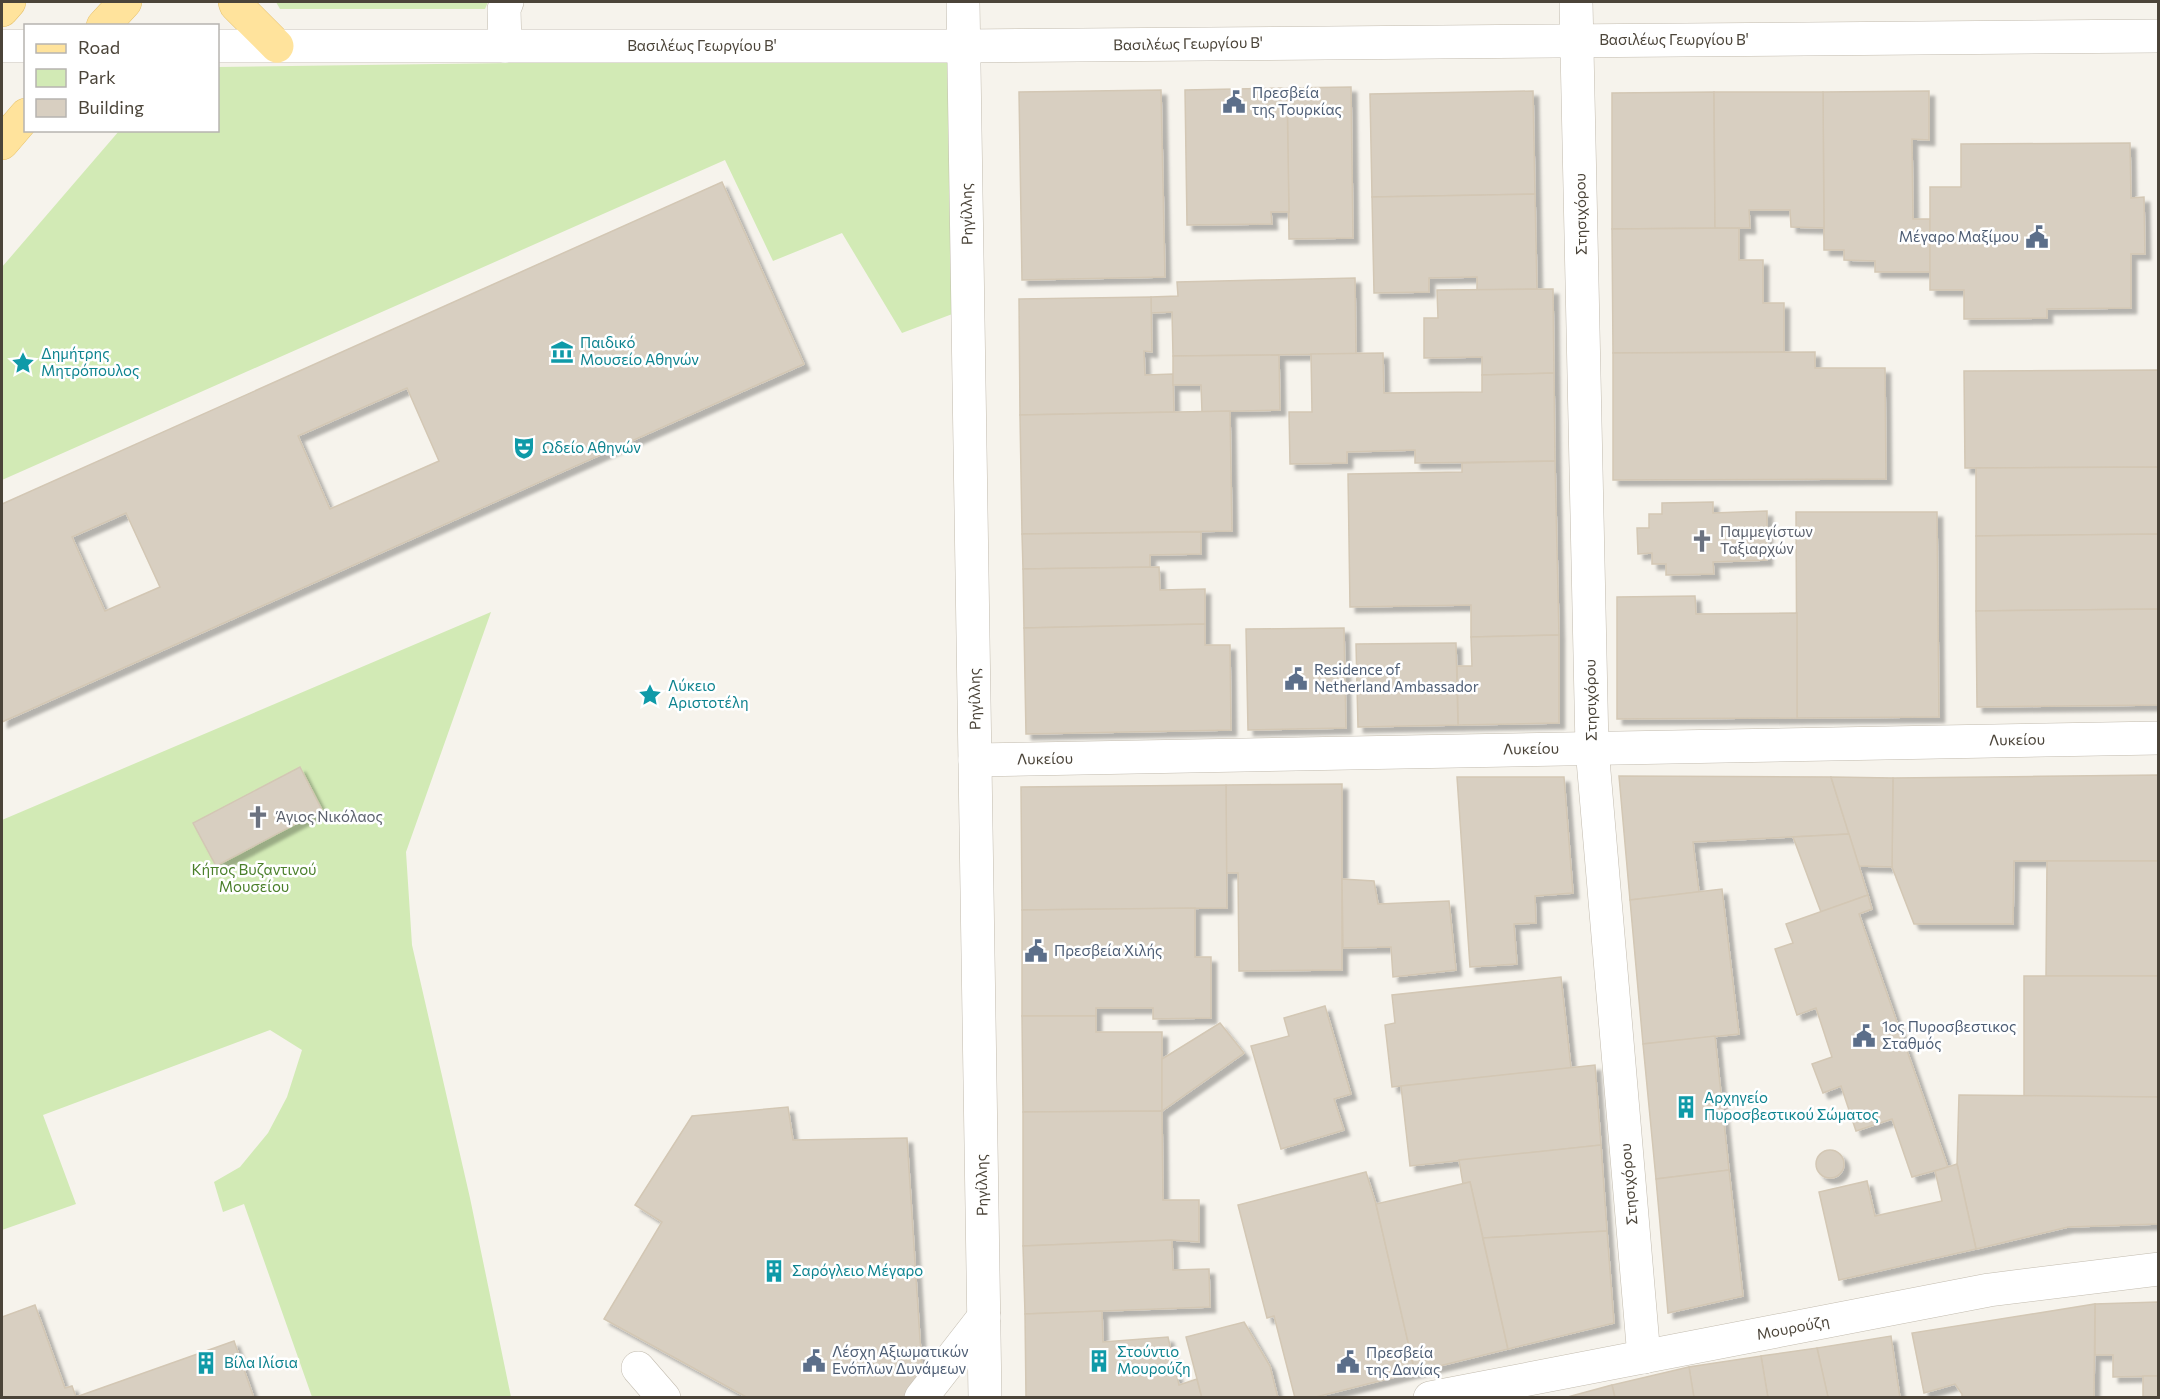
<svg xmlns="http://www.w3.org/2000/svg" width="2160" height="1399" font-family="Commissioner,sans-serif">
<defs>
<filter id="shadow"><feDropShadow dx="5.5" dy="5.5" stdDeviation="1.5" flood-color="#0004"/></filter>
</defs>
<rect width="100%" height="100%" fill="#f6f3ec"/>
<g fill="#d2eab5">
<polygon points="276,2 488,2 485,9 280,9"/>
<polygon points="951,57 955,313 902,333 842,233 773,261 725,160 2,480 2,267 119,131 218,130 218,67"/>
<polygon points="491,612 406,852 412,945 470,1198 511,1397 312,1397 244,1204 223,1212 214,1182 240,1167 268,1133 287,1097 302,1050 270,1030 43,1115 76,1204 2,1230 2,820"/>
</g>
<g fill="#d8cfc1" stroke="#d3c7b4" stroke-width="1.5" fill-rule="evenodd" filter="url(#shadow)">
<polygon points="1351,87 1353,238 1289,239 1287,88"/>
<polygon points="1287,88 1289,212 1271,212 1272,224 1187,225 1185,90"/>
<polygon points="1161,90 1165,277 1022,280 1019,92"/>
<polygon points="1533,91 1535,194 1372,197 1370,94"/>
<polygon points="1929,91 1929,140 1912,139 1913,219 1930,219 1930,272 1875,272 1875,261 1844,260 1844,250 1824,250 1823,92"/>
<polygon points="1714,92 1715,228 1612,229 1612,93"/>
<polygon points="1714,92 1823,92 1824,228 1791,227 1790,210 1749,210 1750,228 1715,228"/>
<polygon points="2130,143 2131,198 2144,197 2145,254 2131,254 2131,308 2047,309 2047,318 1964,319 1964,290 1930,290 1930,187 1961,187 1961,144"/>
<path d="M722 182 804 364 2 722V504ZM407 388 439 461 330 509 298 436ZM126 513 160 587 105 611 72 537Z"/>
<polygon points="1535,194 1537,289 1477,290 1477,277 1429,278 1429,292 1374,293 1372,197"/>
<polygon points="1739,228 1739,260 1763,260 1763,303 1784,303 1784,352 1613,353 1612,229"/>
<polygon points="1355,278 1356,354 1173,356 1172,312 1151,313 1151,297 1178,296 1177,282"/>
<polygon points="1553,289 1554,373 1482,375 1482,357 1424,358 1424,318 1438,318 1437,290"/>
<polygon points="1151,297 1152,352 1144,351 1145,375 1173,374 1174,412 1020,415 1019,299"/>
<polygon points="1815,352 1815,368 1885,368 1886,479 1613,480 1613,353"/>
<polygon points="1383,353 1384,393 1482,392 1482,375 1554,373 1555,461 1415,463 1415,450 1347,452 1347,463 1290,464 1289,412 1312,412 1311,354"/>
<polygon points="1279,355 1280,410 1202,412 1201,385 1173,385 1173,356"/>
<polygon points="2158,370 2158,467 1965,468 1964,371"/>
<polygon points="1230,411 1232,531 1022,534 1020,415"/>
<polygon points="1555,461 1559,635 1471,637 1471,605 1350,607 1348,474 1462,472 1462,463"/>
<polygon points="2158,467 2158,534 1976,536 1976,468"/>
<polygon points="1713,502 1713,513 1767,511 1767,560 1713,562 1714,574 1666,575 1666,564 1652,564 1652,553 1638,554 1637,528 1649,528 1649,514 1662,514 1662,503"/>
<polygon points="1796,512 1937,512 1939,717 1797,718"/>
<polygon points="1201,532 1201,554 1150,555 1150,567 1023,569 1022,534"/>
<polygon points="2158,534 2158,609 1976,611 1976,536"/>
<polygon points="1159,567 1160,590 1205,589 1205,624 1024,628 1023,569"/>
<polygon points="1695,596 1696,614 1797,613 1797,718 1617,719 1617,597"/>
<polygon points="2158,609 2158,705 1977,707 1976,611"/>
<polygon points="1205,624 1205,645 1230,645 1231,730 1026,734 1024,628"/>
<polygon points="1344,628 1346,728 1248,730 1246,629"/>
<polygon points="1559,635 1559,723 1458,725 1457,666 1472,666 1471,637"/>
<polygon points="1456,643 1458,725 1358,727 1356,644"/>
<polygon points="300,767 322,810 216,866 193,823"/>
<polygon points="2158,775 2158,861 2014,861 2013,924 1914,924 1892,867 1893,778"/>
<polygon points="1619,776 1831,777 1849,834 1693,842 1699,892 1630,900"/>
<polygon points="1457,777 1564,777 1573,893 1535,896 1536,923 1514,924 1517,964 1470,967"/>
<polygon points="1831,777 1893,778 1892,867 1859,866"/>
<polygon points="1342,784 1342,970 1239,971 1238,873 1226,873 1226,785"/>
<polygon points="1226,785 1227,908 1022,910 1021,787"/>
<polygon points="1849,834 1868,895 1821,912 1793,837"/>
<polygon points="2047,861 2158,861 2158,976 2046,976"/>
<polygon points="1342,879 1374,881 1378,904 1449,901 1456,970 1393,977 1391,947 1343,948"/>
<polygon points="1722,889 1739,1034 1643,1044 1630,900"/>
<polygon points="1868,895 1872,909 1859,914 1948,1167 1912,1177 1892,1119 1856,1131 1841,1086 1823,1093 1812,1064 1832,1057 1816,1008 1797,1015 1775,949 1793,943 1786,924"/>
<polygon points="1195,908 1195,957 1211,957 1211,1018 1153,1019 1153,1008 1096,1008 1096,1016 1022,1016 1022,910"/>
<rect x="2024" y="976" width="134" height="121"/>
<polygon points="1561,977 1571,1068 1392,1087 1385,1025 1395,1023 1392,995"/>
<polygon points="1325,1006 1351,1094 1334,1099 1344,1130 1281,1149 1251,1046 1289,1036 1284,1018"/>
<polygon points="1022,1016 1096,1016 1096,1032 1162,1032 1162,1111 1023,1112"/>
<polygon points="1220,1023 1244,1053 1162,1111 1162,1059"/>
<polygon points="1715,1036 1729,1170 1656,1179 1643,1044"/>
<polygon points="1595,1065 1601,1145 1410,1166 1401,1086"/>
<polygon points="1959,1095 2158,1097 2158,1224 2068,1227 1976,1249 1957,1164"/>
<polygon points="788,1107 793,1140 907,1138 923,1386 904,1398 748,1398 604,1319 662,1222 635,1205 692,1116"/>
<polygon points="1162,1111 1163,1200 1199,1200 1199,1242 1172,1240 1023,1246 1023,1112"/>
<polygon points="1601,1145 1607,1231 1483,1238 1470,1182 1463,1184 1459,1160"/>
<circle cx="1830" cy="1164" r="14"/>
<polygon points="1957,1164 1976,1249 1839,1280 1819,1192 1867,1181 1875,1216 1942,1201 1935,1171"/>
<polygon points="1729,1170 1743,1296 1668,1313 1656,1179"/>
<polygon points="1366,1172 1376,1204 1415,1372 1312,1398 1295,1398 1274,1316 1267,1318 1238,1205"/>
<polygon points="1470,1182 1508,1349 1415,1372 1376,1204"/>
<polygon points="1607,1231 1614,1323 1508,1349 1483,1238"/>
<polygon points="1172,1240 1173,1270 1209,1269 1210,1307 1025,1314 1023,1246"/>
<polygon points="2158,1302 2158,1376 2113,1377 2113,1355 2095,1355 2095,1304"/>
<polygon points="2095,1304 2094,1398 1962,1398 1962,1394 1955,1384 1924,1393 1912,1333"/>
<polygon points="35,1305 65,1388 72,1386 76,1397 234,1341 254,1398 2,1398 2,1317"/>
<polygon points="1102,1311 1103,1342 1168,1337 1179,1385 1197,1379 1202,1398 1026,1398 1025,1314"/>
<polygon points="1244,1322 1270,1366 1278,1398 1202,1398 1186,1337"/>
<polygon points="1891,1336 1900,1398 1828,1398 1817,1348"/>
<polygon points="1817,1348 1828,1397 1768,1398 1761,1356"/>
<polygon points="1761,1356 1768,1398 1694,1398 1689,1367"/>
<polygon points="1689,1367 1694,1398 1615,1398 1612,1385"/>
<rect x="2143" y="1376" width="15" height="22"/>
<polygon points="1612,1385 1615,1398 1564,1398"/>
</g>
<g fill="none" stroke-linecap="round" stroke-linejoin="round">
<g stroke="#c2bbae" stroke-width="34">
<g id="minor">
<polyline points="963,2 985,1398"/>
<polyline points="1576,2 1592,748 1644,1357"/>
<polyline points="2,46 26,46"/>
<polyline points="218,46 964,46 2158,36"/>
<polyline points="505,46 504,9 507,2"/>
<polyline points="975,760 2158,738"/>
<polyline points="638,1368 664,1398"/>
<polyline points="921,1398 984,1317"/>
<polyline points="1430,1398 1989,1290 2158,1269"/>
</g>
</g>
<g stroke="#e6c16a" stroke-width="34">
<g id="major">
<polyline points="235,2 236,5 277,46"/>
<polyline points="2,10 9,2"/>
<polyline points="103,26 125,2"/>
<polyline points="2,143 26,115"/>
</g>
</g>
<use href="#minor" stroke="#fff" stroke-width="33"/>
<use href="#major" stroke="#ffe39c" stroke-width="33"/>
</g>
<defs>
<g id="civic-bare" transform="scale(1.8)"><path d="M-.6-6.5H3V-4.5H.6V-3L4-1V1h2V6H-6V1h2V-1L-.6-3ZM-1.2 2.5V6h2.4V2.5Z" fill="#5c6f8a" stroke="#fff" stroke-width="2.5" paint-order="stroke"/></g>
<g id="museum-bare" transform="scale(1.8)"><path d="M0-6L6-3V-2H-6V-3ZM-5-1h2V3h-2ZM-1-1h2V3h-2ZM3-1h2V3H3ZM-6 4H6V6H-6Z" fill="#0f9aa8" stroke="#fff" stroke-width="2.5" paint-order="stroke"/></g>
<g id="sight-bare" transform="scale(1.8)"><path d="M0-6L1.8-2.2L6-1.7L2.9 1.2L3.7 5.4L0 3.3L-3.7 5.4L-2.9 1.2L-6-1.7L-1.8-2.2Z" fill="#0f9aa8" stroke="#fff" stroke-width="2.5" paint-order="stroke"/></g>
<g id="theatre-bare" transform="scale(1.8)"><path d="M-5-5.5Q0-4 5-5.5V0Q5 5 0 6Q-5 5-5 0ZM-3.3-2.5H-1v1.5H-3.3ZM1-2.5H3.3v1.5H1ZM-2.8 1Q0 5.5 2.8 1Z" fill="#0f9aa8" stroke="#fff" stroke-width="2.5" paint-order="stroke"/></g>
<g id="church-bare" transform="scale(1.8)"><path d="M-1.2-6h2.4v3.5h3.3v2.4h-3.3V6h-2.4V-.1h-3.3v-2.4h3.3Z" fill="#6b7280" stroke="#fff" stroke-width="2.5" paint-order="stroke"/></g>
<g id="building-bare" transform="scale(1.8)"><path d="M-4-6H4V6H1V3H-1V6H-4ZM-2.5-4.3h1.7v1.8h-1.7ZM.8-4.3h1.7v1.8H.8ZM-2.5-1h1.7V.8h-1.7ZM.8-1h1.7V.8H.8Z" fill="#0f9aa8" stroke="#fff" stroke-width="2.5" paint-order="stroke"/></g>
</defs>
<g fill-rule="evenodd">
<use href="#civic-bare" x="1234" y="102"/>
<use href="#civic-bare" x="2037" y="237"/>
<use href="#museum-bare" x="562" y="352"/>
<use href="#sight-bare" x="23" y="363"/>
<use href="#theatre-bare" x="524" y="448"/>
<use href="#church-bare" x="1702" y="541"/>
<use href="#civic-bare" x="1296" y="679"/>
<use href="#sight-bare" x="650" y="695"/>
<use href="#church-bare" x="258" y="817"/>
<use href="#civic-bare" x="1036" y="951"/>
<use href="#civic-bare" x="1864" y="1036"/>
<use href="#building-bare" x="1686" y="1107"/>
<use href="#building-bare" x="774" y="1271"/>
<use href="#civic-bare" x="814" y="1361"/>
<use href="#building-bare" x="1099" y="1361"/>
<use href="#civic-bare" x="1348" y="1362"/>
<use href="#building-bare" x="206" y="1363"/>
</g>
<g text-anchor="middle" stroke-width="5" stroke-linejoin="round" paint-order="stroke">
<g font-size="15" fill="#4b4439" stroke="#fff">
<text x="1674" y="45">Βασιλέως Γεωργίου Β'</text>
<text transform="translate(1188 44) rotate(-1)" y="5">Βασιλέως Γεωργίου Β'</text>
<text x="702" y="51">Βασιλέως Γεωργίου Β'</text>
<text transform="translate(967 214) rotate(-91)" y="5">Ρηγίλλης</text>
<text transform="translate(1581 214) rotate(-91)" y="5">Στησιχόρου</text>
<text transform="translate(975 699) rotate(-91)" y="5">Ρηγίλλης</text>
<text transform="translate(1591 700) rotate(-91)" y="5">Στησιχόρου</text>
<text transform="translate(2017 740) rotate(-1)" y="5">Λυκείου</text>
<text transform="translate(1531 749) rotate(-1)" y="5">Λυκείου</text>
<text transform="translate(1045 759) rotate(-1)" y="5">Λυκείου</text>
<text transform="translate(1629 1184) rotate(-95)" y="5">Στησιχόρου</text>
<text transform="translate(982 1185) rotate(-91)" y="5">Ρηγίλλης</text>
<text transform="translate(1793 1328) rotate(-11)" y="5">Μουρούζη</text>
</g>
<g font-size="15" fill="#4e5e75" stroke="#fff" text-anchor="start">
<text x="1252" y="98">Πρεσβεία<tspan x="1252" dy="17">της Τουρκίας</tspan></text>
<text x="2019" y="242" text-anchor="end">Μέγαρο Μαξίμου</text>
<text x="1314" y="675">Residence of<tspan x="1314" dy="17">Netherland Ambassador</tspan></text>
<text x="1054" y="956">Πρεσβεία Χιλής</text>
<text x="1882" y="1032">1ος Πυροσβεστικος<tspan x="1882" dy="17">Σταθμός</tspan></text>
<text x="832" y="1357">Λέσχη Αξιωματικών<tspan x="832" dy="17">Ενόπλων Δυνάμεων</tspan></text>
<text x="1366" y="1358">Πρεσβεία<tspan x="1366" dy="17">της Δανίας</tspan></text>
</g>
<g font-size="15" fill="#0d838f" stroke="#fff" text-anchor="start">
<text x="580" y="348">Παιδικό<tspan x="580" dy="17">Μουσείο Αθηνών</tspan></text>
<text x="41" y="359">Δημήτρης<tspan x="41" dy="17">Μητρόπουλος</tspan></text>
<text x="542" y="453">Ωδείο Αθηνών</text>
<text x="668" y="691">Λύκειο<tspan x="668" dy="17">Αριστοτέλη</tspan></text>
<text x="1704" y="1103">Αρχηγείο<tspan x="1704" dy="17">Πυροσβεστικού Σώματος</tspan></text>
<text x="792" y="1276">Σαρόγλειο Μέγαρο</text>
<text x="1117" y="1357">Στούντιο<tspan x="1117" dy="17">Μουρούζη</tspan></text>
<text x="224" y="1368">Βίλα Ιλίσια</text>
</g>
<g font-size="15" fill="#5b616d" stroke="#fff" text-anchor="start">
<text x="1720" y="537">Παμμεγίστων<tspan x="1720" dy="17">Ταξιαρχών</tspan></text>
<text x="276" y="822">Άγιος Νικόλαος</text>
</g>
<g font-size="15" fill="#4a7f2a" stroke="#fff">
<text x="254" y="875">Κήπος Βυζαντινού<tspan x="254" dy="17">Μουσείου</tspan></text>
</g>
</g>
<rect width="2160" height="1399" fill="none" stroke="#4b4439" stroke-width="6"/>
<rect x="24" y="24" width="195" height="108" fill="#ffffff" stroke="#b7b4b0" stroke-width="1.5"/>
<rect x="36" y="44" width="30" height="9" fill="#ffe39c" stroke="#b7b4b0" stroke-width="1.5"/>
<text x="78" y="54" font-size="18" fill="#4b4439">Road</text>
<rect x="36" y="69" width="30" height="18" fill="#d2eab5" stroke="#b7b4b0" stroke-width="1.5"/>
<text x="78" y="84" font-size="18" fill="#4b4439">Park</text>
<rect x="36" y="99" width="30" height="18" fill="#d8cfc1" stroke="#b7b4b0" stroke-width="1.5"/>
<text x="78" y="114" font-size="18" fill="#4b4439">Building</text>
</svg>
